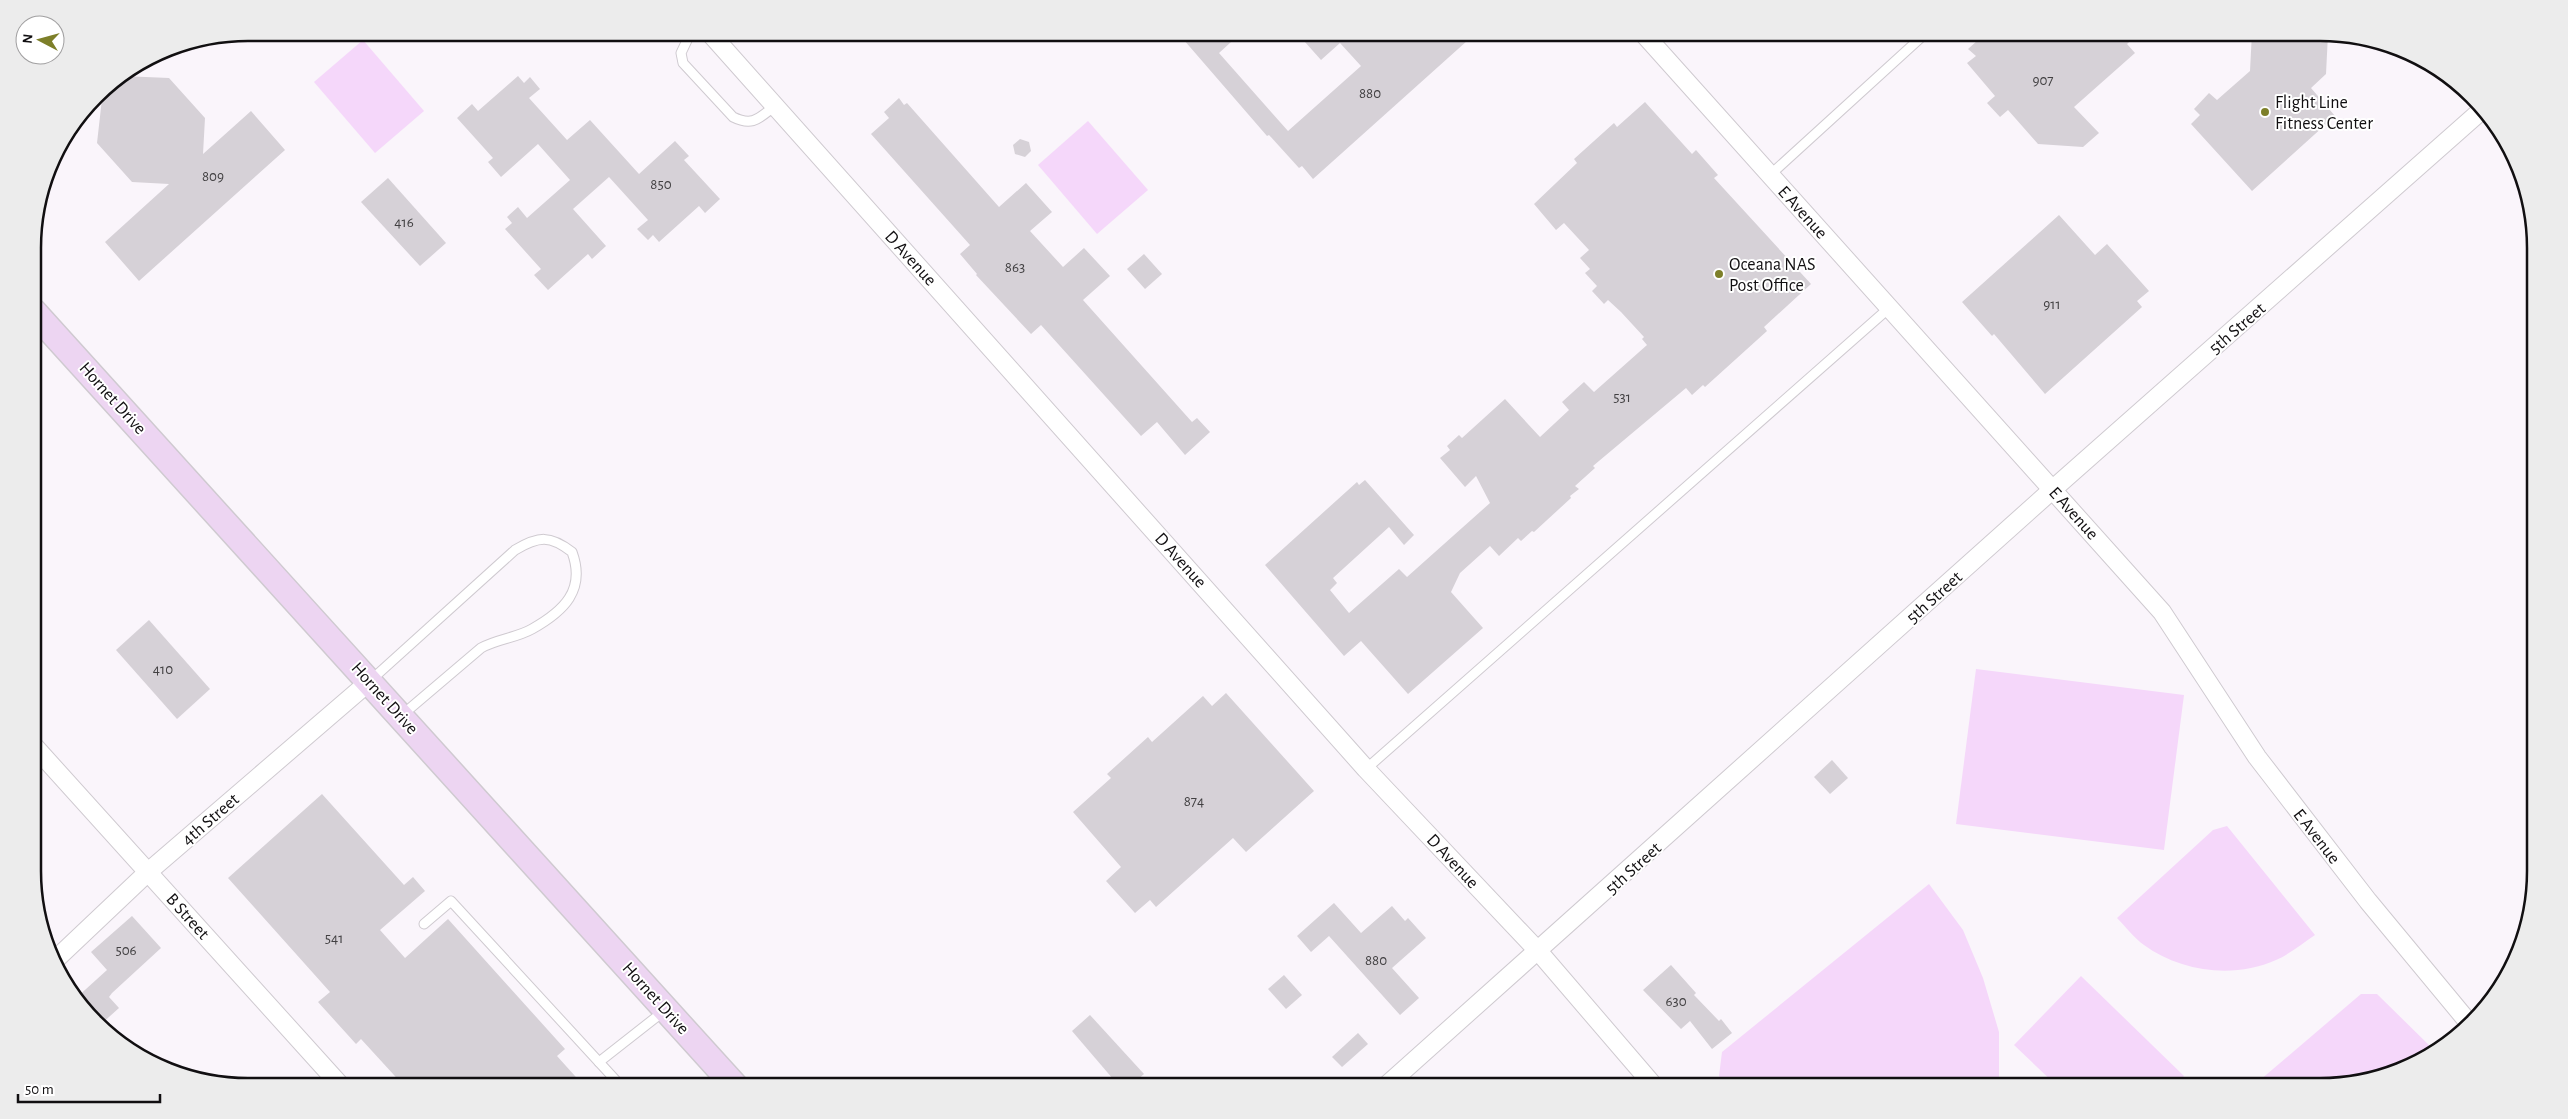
<svg xmlns="http://www.w3.org/2000/svg" width="2568" height="1119" font-family="'Alegreya Sans',sans-serif">
<rect width="100%" height="100%" fill="#faf5fb"/>
<g fill="#f5d7fa">
<polygon points="363,40 424,111 375,153 314,82"/>
<polygon points="1088,121 1148,190 1097,234 1038,165"/>
<polygon points="1976,669 2184,695 2164,850 1956,824"/>
<path d="M2227 826 2315 935C2303 943 2290 954 2276 960 2234 979 2181 972 2144 945 2134 938 2126 927 2117 918L2213 830Z"/>
<polygon points="1929,884 1963,930 1983,978 1999,1032 1999,1086 1727,1086 1719,1076 1722,1052"/>
<polygon points="2081,976 2184,1076 2175,1086 2057,1086 2014,1045"/>
<polygon points="2361,994 2377,994 2436,1052 2389,1075 2333,1086 2253,1086"/>
</g>
<g fill="#d6d1d7">
<polygon points="1177,32 1242,32 1219,53 1288,131 1361,66 1340,43 1321,60 1296,32 1477,32 1313,179 1302,166 1299,168 1269,135 1267,136"/>
<polygon points="1987,32 2140,32 2127,44 2135,53 2074,107 2099,133 2083,147 2038,144 2008,110 2000,117 1987,103 1995,96 1967,63 1976,56 1968,49"/>
<polygon points="2252,32 2328,34 2326,74 2311,88 2335,116 2252,191 2191,124 2200,115 2194,109 2209,93 2217,100 2250,71"/>
<polygon points="122,76 169,78 205,118 203,154 251,111 285,150 139,281 105,242 169,184 132,182 97,143 103,90"/>
<polygon points="518,76 524,83 530,77 540,89 529,98 567,140 590,120 639,174 675,141 689,156 684,160 720,199 705,213 699,206 659,242 653,235 648,240 637,229 648,220 609,177 573,209 606,246 592,259 588,254 548,290 534,275 541,269 505,229 512,223 507,217 518,207 527,218 570,180 538,144 501,177 488,162 493,158 457,118 472,104 478,111"/>
<polygon points="899,98 904,105 907,103 999,207 1026,183 1052,212 1030,231 1063,267 1084,248 1110,276 1083,300 1192,422 1197,418 1210,432 1185,455 1157,422 1141,436 1041,325 1031,334 976,275 977,274 960,254 970,245 871,134 889,118 884,112"/>
<polygon points="1645,102 1692,154 1696,150 1718,175 1714,178 1811,284 1764,327 1767,331 1705,387 1703,385 1692,395 1686,388 1593,466 1595,468 1575,486 1579,489 1570,496 1571,498 1534,532 1532,531 1521,541 1518,538 1499,556 1490,546 1460,573 1451,592 1483,628 1408,694 1361,641 1344,656 1265,565 1357,482 1359,485 1365,480 1414,535 1404,545 1389,527 1333,578 1337,583 1330,590 1349,613 1399,569 1407,577 1490,503 1476,476 1465,487 1440,458 1450,450 1447,446 1459,435 1462,438 1505,399 1540,437 1569,410 1562,402 1584,382 1594,392 1647,345 1642,339 1644,337 1621,312 1608,300 1604,304 1592,291 1597,286 1585,273 1590,269 1580,258 1589,250 1564,223 1556,230 1534,204 1577,163 1574,159 1614,123 1617,127"/>
<polygon points="1020,139 1029,142 1031,151 1025,157 1015,154 1013,145"/>
<polygon points="388,178 446,243 420,266 361,202"/>
<polygon points="2059,215 2095,255 2107,244 2149,291 2137,301 2142,307 2045,394 1994,334 1992,336 1962,302"/>
<polygon points="1144,254 1162,274 1145,289 1127,269"/>
<polygon points="149,620 210,689 177,719 116,650"/>
<polygon points="1226,693 1314,791 1246,852 1233,838 1156,907 1150,900 1135,913 1106,881 1121,867 1073,812 1111,778 1107,774 1148,737 1152,742 1203,696 1212,706"/>
<polygon points="1832,760 1848,778 1830,794 1814,777"/>
<polygon points="322,794 404,885 413,877 425,891 380,930 405,958 448,919 565,1049 557,1056 584,1086 404,1086 361,1039 356,1044 318,1002 330,992 228,878"/>
<polygon points="1334,903 1361,933 1392,906 1405,921 1408,918 1426,938 1392,968 1419,998 1400,1015 1329,936 1311,952 1297,936"/>
<polygon points="132,916 161,948 112,993 109,997 119,1008 100,1025 75,999 107,970 91,952"/>
<polygon points="1671,965 1696,993 1694,995 1719,1021 1721,1019 1732,1033 1712,1049 1690,1021 1681,1029 1643,990"/>
<polygon points="1284,975 1302,995 1286,1009 1268,989"/>
<polygon points="1090,1015 1144,1074 1130,1086 1119,1086 1072,1031"/>
<polygon points="1358,1033 1368,1044 1342,1067 1332,1057"/>
</g>
<g fill="none" stroke-linecap="round" stroke-linejoin="round">
<g stroke="#cfcad0" stroke-width="11">
<g id="lane">
<path d="M691 32 681 53 683 63 733 117C753 127 759 118 775 106"/>
<polyline points="1770,175 1927,32"/>
<path d="M370 681 515 550C539 536 550 535 572 552 586 590 564 611 532 629 516 638 497 639 481 648L401 716"/>
<polyline points="1366,769 1889,308"/>
<polyline points="424,924 451,901 621,1086"/>
<polyline points="599,1062 664,1011"/>
</g>
</g>
<g stroke="#cfcad0" stroke-width="20">
<g id="street">
<polyline points="709,32 1366,769 1539,952 1654,1086"/>
<polyline points="1642,32 2162,612 2257,757 2368,901 2469,1023"/>
<polyline points="34,746 341,1086"/>
<polyline points="54,961 148,872 370,681"/>
<polyline points="1386,1086 2052,490 2483,109"/>
</g>
</g>
<g stroke="#cfcad0" stroke-width="28">
<polyline id="secondary" points="33,311 735,1086"/>
</g>
<use href="#lane" stroke="#fff" stroke-width="9"/>
<use href="#street" stroke="#fff" stroke-width="18"/>
<use href="#secondary" stroke="#edd5f2" stroke-width="25"/>
</g>
<g fill="#7d7f29" stroke="#fff" stroke-width="2">
<circle cx="2265" cy="112" r="5"/>
<circle cx="1719" cy="274" r="5"/>
</g>
<g text-anchor="middle" stroke-width="4" stroke-linejoin="round" paint-order="stroke">
<g font-size="15" fill="#424042">
<text x="2043" y="85">907</text>
<text x="1370" y="98">880</text>
<text x="213" y="181">809</text>
<text x="661" y="189">850</text>
<text x="404" y="227">416</text>
<text x="1015" y="272">863</text>
<text x="2052" y="309">911</text>
<text x="1622" y="402">531</text>
<text x="163" y="674">410</text>
<text x="1194" y="806">874</text>
<text x="334" y="943">541</text>
<text x="126" y="955">506</text>
<text x="1376" y="965">880</text>
<text x="1676" y="1006">630</text>
</g>
<g font-size="18" fill="#110f11" stroke="#fff" text-anchor="start">
<text x="2275" y="108">Flight Line<tspan x="2275" dy="21">Fitness Center</tspan></text>
<text x="1729" y="270">Oceana NAS<tspan x="1729" dy="21">Post Office</tspan></text>
</g>
<g font-size="18" fill="#110f11" stroke="#fff">
<text transform="translate(1803 212) rotate(48)" y="6">E Avenue</text>
<text transform="translate(911 258) rotate(48)" y="6">D Avenue</text>
<text transform="translate(2237 328) rotate(-41)" y="6">5th Street</text>
<text transform="translate(113 398) rotate(48)" y="6">Hornet Drive</text>
<text transform="translate(2074 513) rotate(48)" y="6">E Avenue</text>
<text transform="translate(1181 560) rotate(48)" y="6">D Avenue</text>
<text transform="translate(1934 597) rotate(-42)" y="6">5th Street</text>
<text transform="translate(385 698) rotate(48)" y="6">Hornet Drive</text>
<text transform="translate(210 819) rotate(-41)" y="6">4th Street</text>
<text transform="translate(2317 836) rotate(52)" y="6">E Avenue</text>
<text transform="translate(1453 861) rotate(47)" y="6">D Avenue</text>
<text transform="translate(1633 868) rotate(-42)" y="6">5th Street</text>
<text transform="translate(188 916) rotate(48)" y="6">B Street</text>
<text transform="translate(656 998) rotate(48)" y="6">Hornet Drive</text>
</g>
</g>
<path d="M0 0H2568V1119H0ZM248 41H2320A207 207 0 0 1 2527 248V871A207 207 0 0 1 2320 1078H248A207 207 0 0 1 41 871V248A207 207 0 0 1 248 41Z" fill="#ececec" fill-rule="evenodd"/>
<path fill="none" stroke="#110f11" stroke-width="2.5" d="M248 41H2320A207 207 0 0 1 2527 248V871A207 207 0 0 1 2320 1078H248A207 207 0 0 1 41 871V248A207 207 0 0 1 248 41Z"/>
<g transform="translate(40 40) rotate(276)"><circle r="24" fill="#ffffff" stroke="#a09fa0"/>
<path d="M0-4L9 19L0 12L-9 19Z" fill="#7d7f29"/>
<text y="-8" font-size="14" font-weight="bold" text-anchor="middle" fill="#110f11">N</text>
</g>
<path d="M18 1094v8h142v-8" fill="none" stroke="#110f11" stroke-width="2.5"/>
<text x="25" y="1094" font-size="15" fill="#110f11" stroke="#ffffff" stroke-width="4" paint-order="stroke">50 m</text>
</svg>
